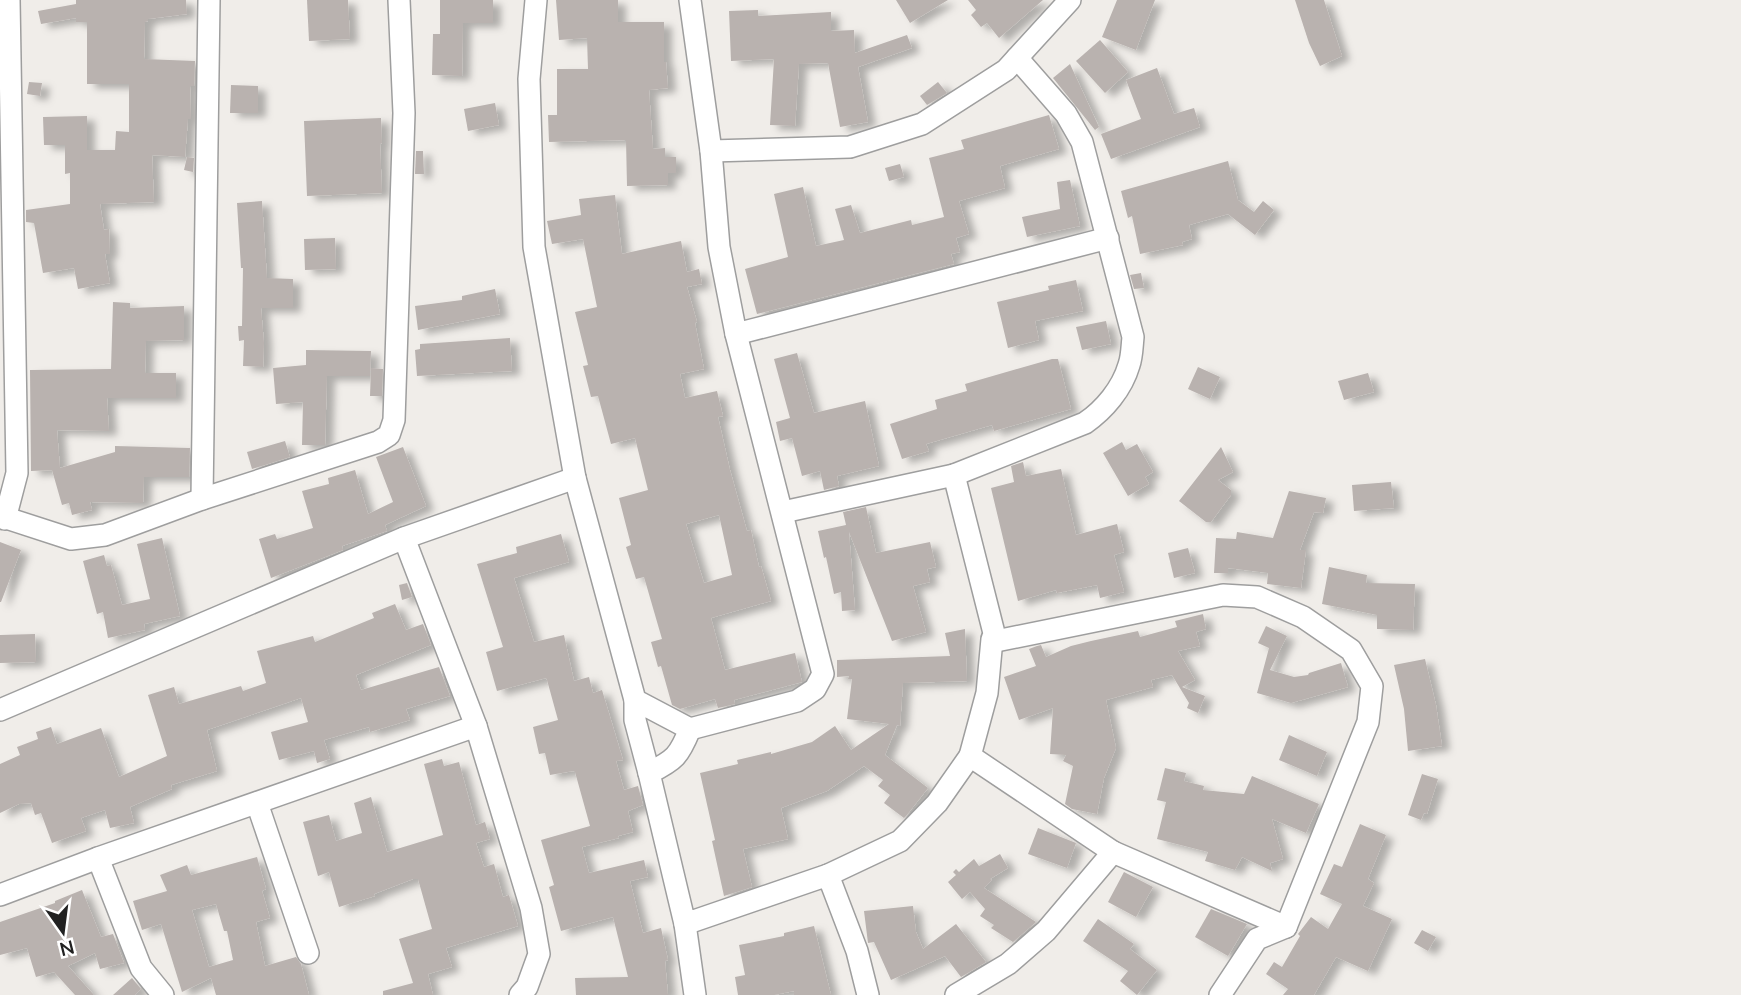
<svg xmlns="http://www.w3.org/2000/svg" width="1741" height="995" font-family="'Nunito Sans',sans-serif">
<defs>
<filter id="shadow"><feDropShadow dx="8" dy="4.5" stdDeviation="3.5" flood-color="#0004"/></filter>
</defs>
<rect width="100%" height="100%" fill="#f0ede9"/>
<g fill="#b9b2af" fill-rule="evenodd" filter="url(#shadow)">
<polygon points="76,0 186,0 187,14 148,19 148,21 145,22 144,59 195,61 194,86 190,86 191,119 188,119 185,157 152,155 154,202 100,204 104,230 109,229 110,254 105,254 110,283 78,289 74,268 43,273 34,223 26,222 26,210 70,204 70,173 65,174 65,145 44,145 43,117 87,116 87,150 115,150 116,131 129,132 129,84 87,84 87,22 76,22 76,18 41,24 38,11 76,4"/>
<polygon points="307,0 348,0 350,39 309,41"/>
<polygon points="440,0 493,0 493,23 463,23 462,76 432,75 433,34 440,34"/>
<polygon points="556,0 618,0 618,22 664,22 664,62 666,62 668,88 649,90 653,149 665,148 665,157 676,157 676,173 668,173 668,185 627,186 626,140 549,142 548,115 557,115 557,69 588,69 587,38 559,40"/>
<polygon points="896,0 948,0 910,23"/>
<polygon points="968,0 1043,0 999,38 987,23 981,27 971,15 976,10"/>
<polygon points="1117,0 1155,0 1136,50 1102,37"/>
<polygon points="1295,0 1324,0 1342,56 1320,66 1309,43"/>
<polygon points="758,10 758,16 831,12 831,31 854,30 855,53 907,35 912,48 858,67 868,122 840,127 828,63 799,64 795,126 770,125 774,59 731,61 729,11"/>
<polygon points="1100,40 1128,72 1105,93 1076,61"/>
<polygon points="1070,64 1099,127 1095,130 1053,78"/>
<polygon points="1157,68 1174,114 1194,108 1200,127 1111,159 1101,134 1141,119 1126,80"/>
<polygon points="29,82 42,83 40,96 27,94"/>
<polygon points="938,82 947,93 927,105 920,96"/>
<polygon points="231,85 258,86 258,113 230,113"/>
<polygon points="495,103 499,125 468,131 464,109"/>
<polygon points="1049,115 1059,149 1000,166 1005,188 959,201 969,234 956,238 960,252 951,254 954,264 757,314 745,269 788,257 774,194 803,187 816,246 844,240 835,209 851,205 860,233 911,220 912,225 944,217 929,158 964,149 961,140"/>
<polygon points="381,118 382,143 380,144 382,193 307,196 304,121"/>
<polygon points="416,151 423,151 424,174 415,174"/>
<polygon points="187,157 194,158 193,172 184,170"/>
<polygon points="1228,161 1238,200 1254,212 1263,201 1274,210 1255,235 1228,214 1189,225 1192,239 1182,242 1183,245 1140,254 1132,216 1128,218 1121,191"/>
<polygon points="900,164 904,177 889,181 885,168"/>
<polygon points="1070,180 1080,226 1027,237 1022,217 1060,209 1057,182"/>
<path d="M615 195 622 254 681 241 687 272 699 269 702 284 687 287 697 322 695 323 704 369 680 374 685 398 717 391 723 416 718 417 730 470 747 531 751 530 759 567 761 566 771 601 711 618 725 670 795 653 802 682 734 700 735 704 718 708 715 699 680 709 672 705 661 666 658 667 651 642 662 639 644 577 636 579 626 547 631 545 619 498 648 490 635 438 611 444 598 396 591 397 583 366 588 365 575 312 597 307 583 239 552 244 547 221 581 215 579 199ZM719 515 732 575 704 583 686 524Z"/>
<polygon points="262,201 267,278 293,279 293,308 261,308 264,343 263,367 243,366 244,340 239,341 238,326 242,326 243,268 241,268 237,203"/>
<polygon points="335,238 336,269 305,270 304,239"/>
<polygon points="1141,273 1144,288 1134,289 1130,275"/>
<polygon points="1076,280 1083,311 1035,321 1039,340 1008,348 997,302 1049,290 1048,286"/>
<polygon points="495,289 500,314 418,330 415,306 462,300 462,296"/>
<polygon points="113,302 130,303 130,308 184,306 184,340 146,341 145,373 176,373 176,398 107,398 109,431 57,430 60,468 115,452 115,446 190,448 189,477 144,477 143,503 90,502 92,510 72,515 69,503 62,505 52,470 53,470 31,471 30,370 111,369"/>
<polygon points="1106,321 1111,344 1082,350 1076,327"/>
<polygon points="510,338 512,371 417,376 415,350 420,349 420,344"/>
<polygon points="306,350 371,351 370,376 327,376 325,445 302,445 303,402 276,404 273,368 306,365"/>
<polygon points="797,353 814,413 865,401 879,466 837,476 839,486 824,490 820,471 802,476 792,438 780,441 776,422 790,418 774,359"/>
<polygon points="1052,359 1058,359 1071,409 994,431 992,425 926,444 929,451 902,459 890,424 937,409 935,400 967,391 965,384"/>
<polygon points="1198,367 1220,377 1210,399 1188,389"/>
<polygon points="371,368 383,369 382,396 370,396"/>
<polygon points="1368,373 1374,392 1344,400 1338,381"/>
<polygon points="285,441 290,457 252,469 247,452"/>
<polygon points="1122,442 1126,450 1137,444 1153,472 1145,477 1149,484 1128,496 1103,453"/>
<polygon points="403,447 426,506 385,525 387,531 342,546 343,550 271,578 259,539 275,534 277,539 313,528 302,491 329,484 328,478 355,470 368,514 393,502 376,457"/>
<polygon points="1221,447 1233,472 1218,480 1231,490 1231,495 1211,522 1206,522 1179,501"/>
<polygon points="1023,462 1026,476 1061,469 1076,535 1117,524 1124,552 1114,555 1124,592 1100,598 1097,585 1057,593 1056,590 1018,601 991,488 1014,482 1011,466"/>
<polygon points="1391,482 1394,508 1354,511 1352,485"/>
<polygon points="1289,491 1326,498 1323,513 1314,512 1300,550 1306,550 1301,588 1267,584 1268,573 1228,568 1228,573 1214,573 1216,538 1236,539 1237,532 1273,538"/>
<polygon points="866,507 876,553 930,542 936,567 927,569 930,582 913,586 926,632 892,641 849,532 855,610 842,611 841,592 834,594 826,557 824,558 818,531 846,525 843,512"/>
<polygon points="561,534 569,562 514,578 534,642 564,635 574,681 589,677 593,693 602,690 623,760 616,761 624,790 638,786 643,805 628,811 633,832 618,836 619,838 582,847 589,873 644,860 648,877 630,881 643,933 661,928 668,960 665,961 668,995 576,995 575,978 628,977 613,917 561,931 549,887 554,885 541,840 590,826 575,772 573,771 550,775 545,753 539,754 533,727 558,720 547,680 546,678 497,691 486,652 503,647 477,564 517,553 516,547"/>
<polygon points="162,538 180,616 144,624 145,630 108,638 103,612 97,614 83,561 104,555 107,566 111,565 122,605 150,599 137,544"/>
<polygon points="0,542 21,550 1,602 0,602"/>
<polygon points="1188,548 1195,573 1174,578 1168,553"/>
<polygon points="1329,567 1367,575 1366,583 1415,584 1413,630 1377,629 1377,615 1322,604"/>
<polygon points="407,583 412,597 402,600 399,585"/>
<polygon points="395,604 406,630 423,624 431,645 356,675 361,690 439,667 450,696 406,709 410,720 370,732 369,727 324,740 330,759 317,763 314,751 279,760 271,732 308,722 301,698 207,730 217,771 171,785 172,789 130,807 134,823 110,828 105,810 81,818 86,831 52,843 41,813 35,815 31,803 19,804 0,813 0,764 20,755 17,747 38,739 36,732 51,727 57,744 101,728 119,777 167,756 148,695 174,687 179,704 241,686 243,691 266,683 257,651 313,636 315,642 374,618 372,613"/>
<polygon points="1203,614 1206,629 1196,632 1200,646 1178,651 1195,680 1182,687 1205,696 1198,713 1187,708 1189,703 1172,675 1151,680 1153,687 1106,700 1116,748 1104,778 1097,814 1072,809 1065,804 1073,766 1063,761 1066,755 1050,754 1053,708 1019,720 1004,677 1036,666 1029,649 1037,646 1041,645 1046,657 1071,646 1091,641 1138,631 1140,637 1177,627 1175,621"/>
<polygon points="1266,626 1287,636 1270,670 1294,677 1308,675 1309,673 1341,663 1348,687 1291,703 1257,693 1269,648 1258,643"/>
<polygon points="965,629 967,681 903,683 900,726 897,725 885,755 928,788 906,816 904,818 884,803 890,795 878,786 883,780 864,766 827,791 781,808 788,839 743,849 752,887 724,896 712,841 715,840 700,773 738,764 737,760 771,752 771,754 812,742 835,726 851,750 889,724 847,719 852,679 848,679 849,676 837,677 837,660 950,656 945,633"/>
<polygon points="35,634 36,662 0,663 0,635"/>
<polygon points="1425,659 1436,705 1442,746 1408,751 1404,709 1394,665"/>
<polygon points="1289,735 1327,752 1317,776 1279,760"/>
<polygon points="442,759 444,766 459,762 476,825 485,822 490,839 476,843 484,867 494,864 503,897 509,895 518,926 446,948 452,967 428,974 433,995 383,995 383,991 413,983 399,939 432,929 418,879 413,879 374,894 375,896 339,907 329,872 318,876 303,822 329,815 336,841 362,833 354,803 371,797 387,852 443,835 424,764"/>
<polygon points="1165,768 1186,773 1184,781 1204,786 1203,790 1244,794 1252,776 1319,804 1306,833 1272,819 1283,859 1270,863 1272,871 1242,857 1235,870 1205,861 1208,852 1157,839 1166,802 1157,800"/>
<polygon points="1422,774 1438,779 1427,814 1424,813 1421,820 1408,815"/>
<polygon points="1360,824 1386,835 1368,879 1374,883 1363,906 1392,919 1368,971 1336,957 1314,995 1283,995 1288,989 1266,974 1274,962 1282,967 1300,936 1298,934 1311,917 1328,929 1342,904 1320,894 1334,864 1342,867"/>
<polygon points="1038,828 1076,843 1067,868 1028,854"/>
<polygon points="1000,854 1008,868 990,879 992,880 984,888 1036,922 1013,942 991,928 994,925 980,916 985,909 970,892 962,899 948,882 956,875 953,872 956,869 959,872 974,859 979,866"/>
<path d="M257 857 266 889 262 891 270 918 256 922 265 966 296 957 301 964 309 995H216L211 978 182 992 161 924 142 930 133 901 167 891 160 875 187 865 191 875ZM216 904 224 931H227L233 960 209 967 192 910Z"/>
<polygon points="1124,872 1153,887 1136,917 1108,902"/>
<polygon points="82,890 101,937 113,934 124,963 100,969 95,953 68,966 94,995 75,995 54,972 36,977 27,948 0,955 0,922 55,903 55,901"/>
<polygon points="913,906 916,932 923,949 956,924 986,962 961,977 945,956 891,980 874,942 868,943 864,911"/>
<polygon points="1211,909 1247,924 1228,956 1195,937"/>
<polygon points="1098,919 1134,944 1130,949 1157,970 1137,995 1120,981 1128,971 1083,941"/>
<polygon points="814,926 831,995 794,995 794,991 774,995 738,995 735,977 745,975 739,945 784,936 784,933"/>
<polygon points="1422,930 1436,937 1428,951 1414,943"/>
<polygon points="132,978 141,989 135,995 113,995"/>
</g>
<g fill="none" stroke-linecap="round" stroke-linejoin="round">
<g stroke="#9e9e9e" stroke-width="24">
<g id="minor">
<polyline points="536,0 529,79 534,247 575,478 635,700 690,729 797,701 815,689 823,674 736,334 719,247 711,151 690,0"/>
<polyline points="711,151 850,147 922,124 1006,70 1070,0"/>
<polyline points="736,334 1108,238"/>
<polyline points="954,475 996,641 1223,595 1257,597 1303,617 1351,650 1372,686 1368,722 1286,927 1257,939 1220,995"/>
<polyline points="202,499 209,0"/>
<path d="M783 512 954 475 1085 423C1104 410 1122 389 1129 365 1132 357 1132 346 1133 337L1082 142 1066 114 1017 58"/>
<polyline points="0,516 71,539 105,535 202,499 378,442 389,435 394,420 404,113 399,0"/>
<polyline points="5,519 17,473 9,0"/>
<polyline points="404,538 476,726 531,908 539,954 527,987 520,995"/>
<polyline points="635,700 635,720 649,773"/>
<polyline points="0,710 404,538 575,478"/>
<path d="M690 729C679 756 675 760 649 773L685 924 828 875 857 951 868 995"/>
<polyline points="257,803 308,953"/>
<polyline points="1113,852 1286,927"/>
<polyline points="98,858 141,968 163,995"/>
<polyline points="828,875 900,841 937,803 970,756"/>
<polyline points="0,895 98,858 476,726"/>
<polyline points="685,924 695,995"/>
<polyline points="956,995 1008,964 1046,931 1113,852 970,756 987,693 992,639 996,641"/>
</g>
</g>
<use href="#minor" stroke="#fff" stroke-width="21"/>
</g>
<g transform="translate(63 932) rotate(166)" stroke="#ffffff" stroke-width="5" paint-order="stroke">
<path d="M0-5L12 26L0 18L-12 26Z" fill="#212121"/>
<text y="-10" font-size="19" font-weight="bold" text-anchor="middle" fill="#212121">N</text>
</g>
</svg>
